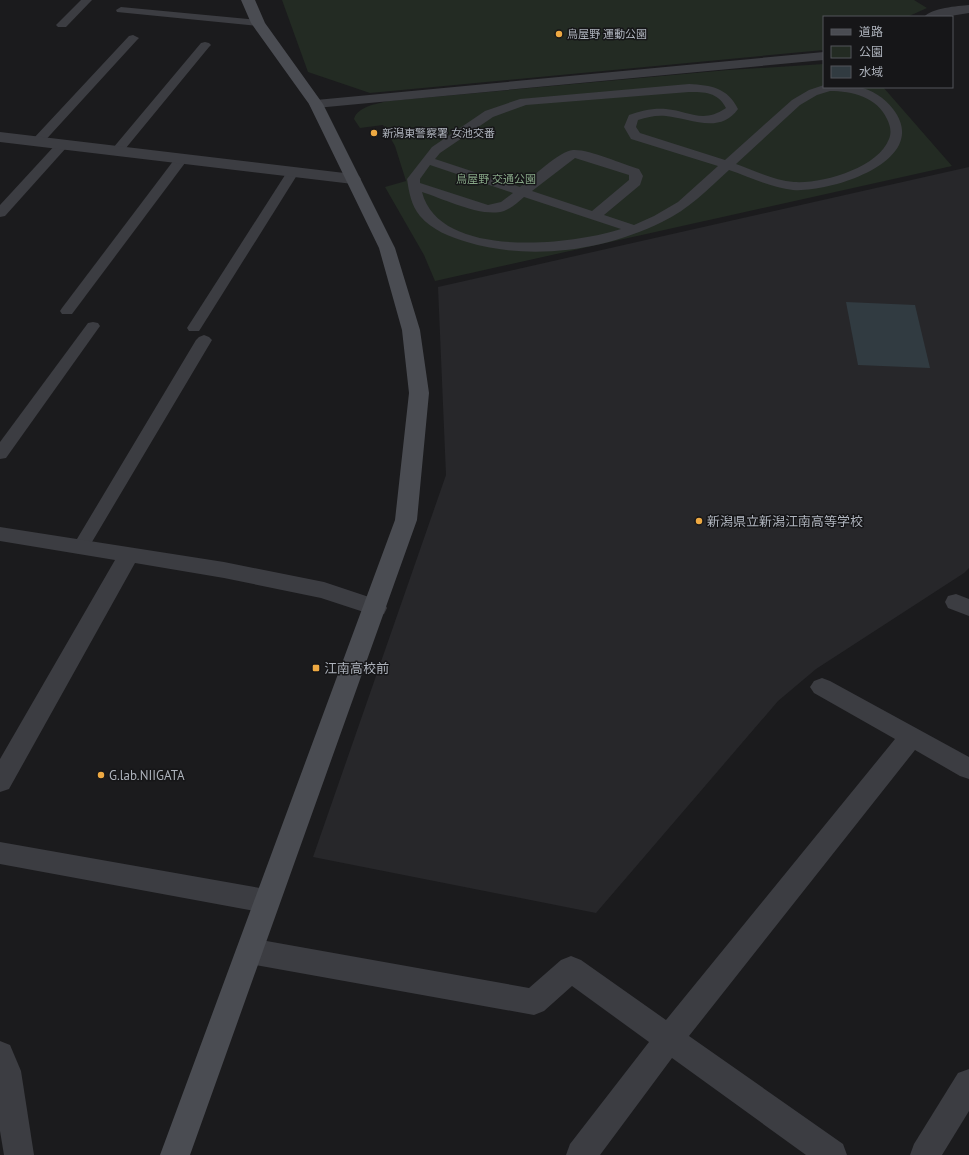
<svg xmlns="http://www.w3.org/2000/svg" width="969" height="1155" font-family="'PT Sans','Noto Sans JP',sans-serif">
<rect width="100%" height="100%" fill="#1b1b1d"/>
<polygon fill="#27272a" points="969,167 969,568 964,573 816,669 778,701 596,913 313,857 446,475 438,287"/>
<g fill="#232b23">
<polygon points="282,0 914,0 927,8 907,17 824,17 824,50 370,93 308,72"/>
<path d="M824 64V87H883L952 166 435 281 424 255 385 187 406 181 395 146 383 125 360 128 354 119C358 106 377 104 388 101L728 70Z"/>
</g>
<polygon fill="#313b41" points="846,302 915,305 930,368 858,365"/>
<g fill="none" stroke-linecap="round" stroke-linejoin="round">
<g fill="#3c3d42" fill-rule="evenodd">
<polygon points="81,0 92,0 66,27 58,27 56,25"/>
<polygon points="121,7 258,20 264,23 258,26 117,12 116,10"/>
<polygon points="133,35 139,38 137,40 41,145 33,145 31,142 33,139 129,36"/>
<polygon points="205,42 209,43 211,45 209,47 121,154 113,154 111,151 113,148 201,43"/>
<path d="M689 84C711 85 728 88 738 109 720 135 689 118 666 116 656 115 648 117 638 120L636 127 640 133 725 160 792 100 809 90 824 85V87C835 87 847 86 858 87 871 89 885 98 893 109 933 161 830 193 793 190 771 188 750 177 729 170 708 189 688 210 662 222 603 251 530 261 467 242 450 237 432 230 420 216 411 205 409 192 407 179L432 147 485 111 520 99ZM830 91C852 91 877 97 887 119 890 125 892 132 889 139 878 168 822 184 794 182 774 181 754 170 736 164L800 105 817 95ZM689 92C704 92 718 92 726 108 703 124 689 111 666 109 652 108 641 111 629 115L624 127 631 139 718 166 678 202 654 216 634 225 604 215 640 185 643 176 639 169C622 164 589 149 573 150 559 151 532 178 520 187L435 159 440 153 493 117 526 105ZM575 158 629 175V180L592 211 532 191ZM430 165 513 193 501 202 488 205 420 183V179ZM422 192C444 199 482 218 504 211 512 208 518 202 524 197L621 229C572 245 439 260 422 192Z"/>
<polygon points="62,141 68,145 66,148 5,216 0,217 0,205 58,142"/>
<polygon points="182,155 188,159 72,314 62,314 60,311 62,308 177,156"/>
<polygon points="293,168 299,172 201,328 199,331 189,331 187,328 287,172"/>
<polygon points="93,322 98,323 100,326 6,458 0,459 0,442 88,323"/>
<polygon points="204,335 209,337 212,340 86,552 80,554 74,552 71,548 74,544 196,340 199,337"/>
</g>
<g fill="#3c3d42" fill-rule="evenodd">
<path d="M969 5V13L944 17H924C931 8 958 6 969 5Z"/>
<polygon points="824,52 824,60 316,108 311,107 309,104 311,101 316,100"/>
<polygon points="0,132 353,174 359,176 361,179 359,182 353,184 0,142"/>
<polygon points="0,527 224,562 324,582 384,602 387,608 384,614 376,616 321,598 224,578 135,563 9,789 0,792 0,759 115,560 0,541"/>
<polygon points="956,594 969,599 969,616 948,608 945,602 948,596"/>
<polygon points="822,678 830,681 969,757 969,779 960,776 915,750 689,1036 843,1144 847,1155 806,1155 672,1058 600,1155 566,1155 570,1144 649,1042 572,986 544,1011 534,1015 250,964 240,960 236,951 240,942 250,938 529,988 561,960 571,956 581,960 666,1020 895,739 814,693 810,687 814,681"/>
<polygon points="0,842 266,889 276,893 279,901 276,909 266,913 0,864"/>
<polygon points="0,1041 10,1045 21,1071 34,1155 4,1155 0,1131"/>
<polygon points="969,1069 969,1111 942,1155 910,1155 914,1144 958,1073"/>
</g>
<polygon fill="#4a4c52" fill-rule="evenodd" points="241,0 255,0 265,23 323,104 395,248 420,330 429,393 417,520 190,1155 160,1155 395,520 409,393 402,330 379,248 309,104 251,23"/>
</g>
<g fill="#eea942" stroke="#161618" stroke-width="1.5">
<circle cx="559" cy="34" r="4"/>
<circle cx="374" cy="133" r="4"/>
<circle cx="699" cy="521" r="4"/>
<rect x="312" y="664" width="8" height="8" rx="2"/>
<circle cx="101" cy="775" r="4"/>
</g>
<g text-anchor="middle" stroke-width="3" stroke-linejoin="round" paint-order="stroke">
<g font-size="11" fill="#aeb3bc" stroke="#161618" text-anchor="start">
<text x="567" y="38">鳥屋野 運動公園</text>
<text x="382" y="137">新潟東警察署 女池交番</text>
</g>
<g font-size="11" fill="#86a686" stroke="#161618">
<text x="496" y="183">鳥屋野 交通公園</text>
</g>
<g font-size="13" fill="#aeb3bc" stroke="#161618" text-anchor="start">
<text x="707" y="526">新潟県立新潟江南高等学校</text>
<text x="324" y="673">江南高校前</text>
<text x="109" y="780">G.lab.NIIGATA</text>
</g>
</g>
<rect x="823" y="16" width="130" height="72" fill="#161618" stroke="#53555a"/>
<rect x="831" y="29" width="20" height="6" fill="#4a4c52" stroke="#53555a"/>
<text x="859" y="36" font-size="12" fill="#aeb3bc">道路</text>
<rect x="831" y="46" width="20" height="12" fill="#232b23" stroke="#53555a"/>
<text x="859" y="56" font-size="12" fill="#aeb3bc">公園</text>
<rect x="831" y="66" width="20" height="12" fill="#313b41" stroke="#53555a"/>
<text x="859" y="76" font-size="12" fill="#aeb3bc">水域</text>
</svg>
